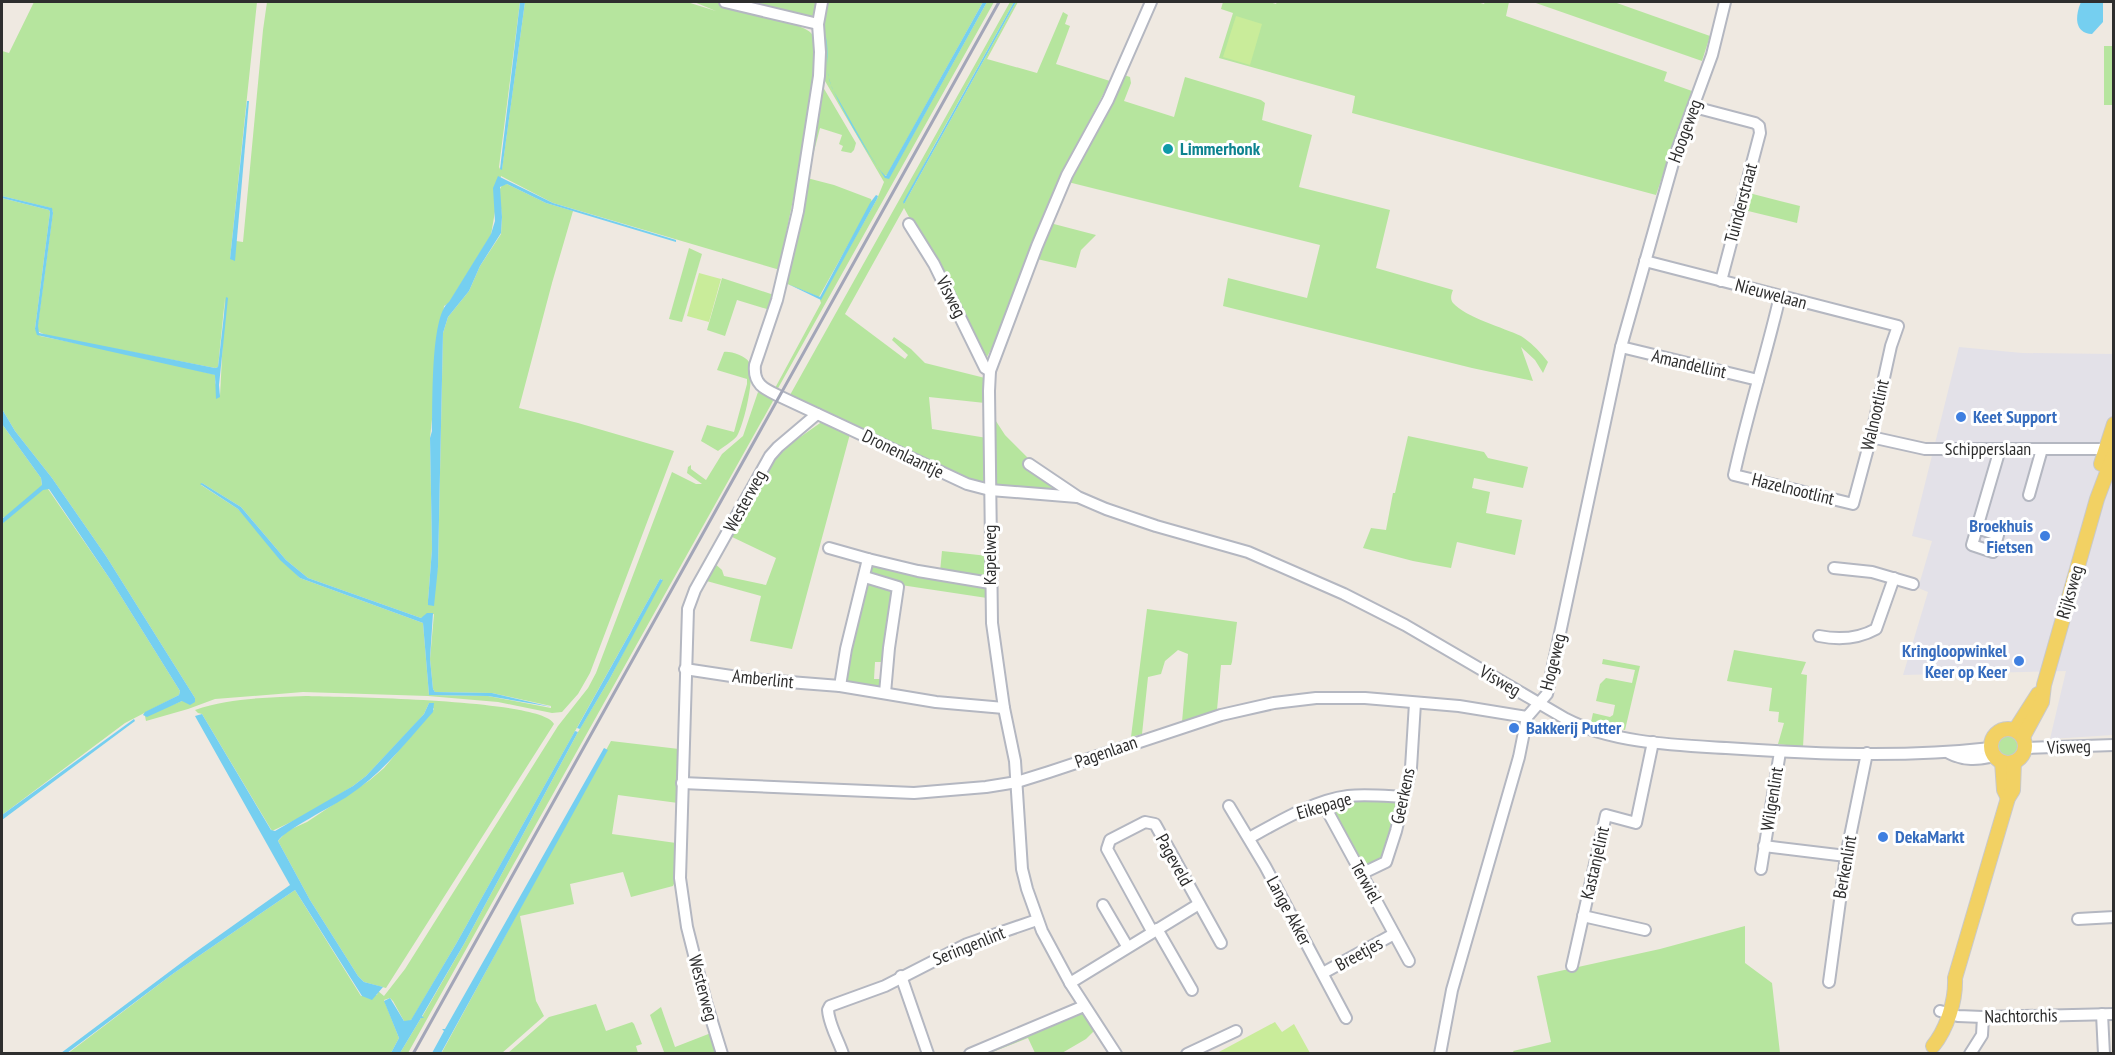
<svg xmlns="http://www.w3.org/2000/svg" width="2115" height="1055" font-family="'PT Sans Narrow',sans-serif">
<rect width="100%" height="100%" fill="#efe9e1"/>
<polygon fill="#e3e1e8" points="1959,347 2022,353 2113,354 2113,735 2050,739 2066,671 1903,675 1928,592 1918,588 1932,541 1912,536"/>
<g fill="#b6e59e" fill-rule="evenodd">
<path d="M34 2H257L230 259 235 253 236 241 243 242 263 30 267 2H520L499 167 500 169H502L525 2H687L716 11 694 2C701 2 710 1 716 2 730 3 804 24 811 33 829 55 784 232 780 270L553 203 501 176 491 235 449 303 444 306 430 438 432 549 428 601 438 567 443 333 448 317 469 291 480 266 501 234 502 217 499 191 502 185 507 184 546 203 573 211 552 283 519 408 578 423 674 451 590 673 578 694 562 712 552 713 498 702 428 696 303 692 215 699 188 709 146 721 145 716 182 701 195 698 106 556 52 478 15 431 2 409V198L49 210 50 212 35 329 40 336 135 355 216 375 215 382 220 396 225 298 218 367 215 368 48 336 37 331 53 212 51 208 2 196V51L9 53ZM202 483 241 507 286 560 308 578 421 618 434 614 430 659 433 689 435 692 492 693 551 706V708L488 696 429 695 423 623 300 578 238 509 201 485Z"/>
<polygon points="737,2 819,2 815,14 809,18"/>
<polygon points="825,2 983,2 887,175 884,176 889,178 987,2 994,2 777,390 774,390 821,303 820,300 877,199 884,182 825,81 821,30"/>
<polygon points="1010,2 1014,2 931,151 904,204 1016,2 1018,2 987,59 1037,73 1063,12 1068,15 1065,24 1070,26 1056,64 1110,81 1056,185 999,334 987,357 904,208 845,314 905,359 908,355 892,340 894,337 911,349 925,363 985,378 985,403 929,397 932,429 987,438 987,478 981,483 958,476 790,395"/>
<polygon points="1223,2 1269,2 1276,4 1277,2 1477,2 1484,4 1485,2 1509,2 1506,16 1667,72 1664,81 1692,91 1656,195 1352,113 1355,96 1219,58 1233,13 1221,9"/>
<polygon points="1533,2 1614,2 1710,36 1702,61"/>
<rect x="2104" y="46" width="9" height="59"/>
<path d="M1124 75 1130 77 1131 83 1124 101 1174 117 1185 77 1261 100 1265 103 1262 120 1312 135 1299 187 1390 210 1376 268 1453 290C1451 295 1450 299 1453 303 1465 317 1504 328 1521 336 1532 343 1540 352 1548 362L1543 373 1535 360 1521 347 1533 381 1472 368 1223 306 1228 278 1307 298 1320 245 1068 182Z"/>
<polygon points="823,87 856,143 854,150 851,153 841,151 843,146 839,144 842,135 820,128 811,163 809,161"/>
<polygon points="807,178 834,185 871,199 872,202 819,297 785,283 792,260"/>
<polygon points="1749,193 1800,206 1797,223 1744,210"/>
<polygon points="1050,223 1096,235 1081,250 1076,268 1037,259"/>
<polygon points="689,248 702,254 682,322 669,319"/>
<polygon points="722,278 774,295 770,310 737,300 725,336 707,330"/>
<path d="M724 352C731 351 745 356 749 362 756 373 744 425 737 436 732 442 724 446 718 451L701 441 707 425 734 432 747 384V379L717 370Z"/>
<polygon points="758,392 772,398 773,401 408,1053 400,1053 421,1018 423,1017 422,1017 464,944 578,732 609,680 662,579 660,579 650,597 456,944 412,1019 408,1022 404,1021 393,1001 390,998 384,1000 399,1038 391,1053 67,1054 174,973 295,890 361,996 377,995 378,991 384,996 405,969 558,726 588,688 596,673 672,472 696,484 702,484 687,473 688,467 691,465 691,469 706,480 722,454 743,436"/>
<polygon points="992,415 1005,435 1028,458 1024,466 1067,493 995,487"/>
<polygon points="823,421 850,434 792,649 750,641 761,596 703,580 713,562 722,570 724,576 766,585 776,558 730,536 772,461 796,440"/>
<polygon points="2,424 41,478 42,486 6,517 43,489 48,489 112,582 180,691 179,695 125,723 2,815 2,524 6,520 4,517 2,519"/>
<polygon points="1408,436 1484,452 1488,458 1528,467 1523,488 1474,478 1472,488 1490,492 1486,513 1522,520 1515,555 1457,542 1451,568 1413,561 1363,548 1371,528 1386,530 1393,493 1395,493"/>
<polygon points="942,551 988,556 986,575 984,577 940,572"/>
<polygon points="872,565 985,587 987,598 901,585 870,574 870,567"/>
<polygon points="869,583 894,591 884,662 875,662 874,679 882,679 880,689 846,683 844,677 867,585"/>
<polygon points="1147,609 1237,622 1232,662 1231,665 1221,665 1217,710 1182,722 1188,654 1178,650 1165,661 1161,674 1148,677 1142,734 1131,737"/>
<polygon points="1734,650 1806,662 1801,674 1807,675 1803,747 1778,744 1784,723 1778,722 1779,712 1769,711 1772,688 1727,681"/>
<polygon points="1603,659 1640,666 1625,730 1591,722 1593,713 1610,717 1613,715 1615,705 1596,701 1600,684 1606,678 1632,683 1635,670 1602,664"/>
<path d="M306 696C340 697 543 699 554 724L386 988 364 982 358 976 310 900 278 841 287 831 307 822 370 780 384 768 434 709 429 703 424 714 417 722 366 776 353 786 306 815 272 831 202 714 198 713 195 710C231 697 269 698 306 696Z"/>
<circle cx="2008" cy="746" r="12"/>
<polygon points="611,741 679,749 678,803 618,795 612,834 676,843 676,879 673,886 631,897 623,872 570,884 574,904 520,916 536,1001 544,1016 502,1053 441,1054"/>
<polygon points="1354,798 1392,800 1397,805 1383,858 1367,867 1361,865 1331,808 1334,802"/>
<polygon points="1745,926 1745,963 1772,983 1780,1053 1515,1054 1513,1051 1551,1042 1537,976 1660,949"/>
<polygon points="596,1004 606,1031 632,1022 634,1024 642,1044 636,1046 638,1053 508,1053 549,1017"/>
<polygon points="661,1007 675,1047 711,1033 718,1053 660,1053 664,1052 650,1015"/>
<polygon points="1083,1013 1094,1031 1086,1039 1062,1053 1035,1053 1028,1038 990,1053 980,1054"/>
</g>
<g fill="#c9ec9a">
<polygon points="1236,16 1262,24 1250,65 1223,57"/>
<polygon points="699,273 721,279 709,322 687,316"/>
<polygon points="1275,1022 1282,1032 1294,1024 1310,1053 1217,1053"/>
</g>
<g fill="#75cff0">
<polygon points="520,2 525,2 502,170 500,169"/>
<path d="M983 2H987L889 179 885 178 870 155 832 88 828 75 826 37C829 50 826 66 829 79 833 95 874 167 886 176Z"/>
<polygon points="1014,2 1016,2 904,204 903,202"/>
<path d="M2081 2H2103V22L2092 34C2074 33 2075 16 2081 2Z"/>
<polygon points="247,101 249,101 235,261 230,259"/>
<path d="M498 176 553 203 676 240V242L546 203 507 184 500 187 502 217 501 233 480 266 469 291 448 317 443 333 438 567 434 606 428 605V601L432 549 430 438 432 431C433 406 430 315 449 302L491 234 495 221 493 188Z"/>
<polygon points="876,195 878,196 877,199 821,300 788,284 820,297 870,203"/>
<polygon points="2,196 52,208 53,213 38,326 39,333 215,368 218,367 226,297 228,298 219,385 220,397 216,399 215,375 37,335 35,329 50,212 49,210 2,198"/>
<polygon points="2,409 15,431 52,478 106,556 195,698 195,702 190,705 182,701 147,717 143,715 145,712 179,695 180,691 112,582 49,489 43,490 2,524 2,519 42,485 41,478 2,424"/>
<polygon points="202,483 241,507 286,560 308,578 421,618 427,613 433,613 430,659 433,689 435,692 492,693 552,707 488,696 429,695 423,623 300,578 280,560 238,509 200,484"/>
<polygon points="660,579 663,580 609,680 580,729 577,728"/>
<path d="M429 703H434L433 712C406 742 382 774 348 796 335 805 283 831 278 841L310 900 358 976 364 982 383 987 372 1000 362 996 295 890 174 973 67 1053H61L193 954 290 885 195 716 202 714 271 830 275 831 353 786 366 776 424 714Z"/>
<polygon points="134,719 135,721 2,820 2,815"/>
<polygon points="575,731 578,732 464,944 422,1016 424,1018 421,1018 400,1053 391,1053 399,1038 384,1001 390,998 404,1021 411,1020 456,944"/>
<polygon points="604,748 608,750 441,1053 432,1053 444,1031 442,1029 445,1029"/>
</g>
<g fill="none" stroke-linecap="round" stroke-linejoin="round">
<g stroke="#b4b7c1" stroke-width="14">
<g id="minor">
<polyline points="725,2 818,24"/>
<path d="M822 2 818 24 820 52 819 76 798 211 777 300 755 365C753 384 764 389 779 396L967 484 990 490 1077 497"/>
<polyline points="1694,107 1755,123 1759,126 1760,133 1721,281"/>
<polyline points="909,224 934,264 985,368 990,371"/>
<path d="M1645 261 1898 326 1891 346 1871 437 1853 504 1734 475C1747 415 1766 356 1780 296"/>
<polyline points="1621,347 1758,380"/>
<polyline points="1871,437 1925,449 2112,449"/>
<path d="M1029 464 1078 497 1106 509 1156 526 1248 552 1344 594 1405 625 1566 719C1612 743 1675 745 1726 748 1814 754 1903 758 1991 748"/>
<polyline points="2029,495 2042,449"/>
<polyline points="1977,528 1998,535 1993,552 1972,545 2000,449"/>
<polyline points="829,548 868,559"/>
<polyline points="1834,568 1872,572 1913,584"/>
<polyline points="865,577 898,587 889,648 885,693"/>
<path d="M1819 636C1839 640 1858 639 1876 629L1894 578"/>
<polyline points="685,669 751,679 840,686 936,702 1004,708"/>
<polyline points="840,686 846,649 868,559 918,571 990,583"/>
<polyline points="2025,748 2114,745"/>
<path d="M1949 753C1964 761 1978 760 1994 756"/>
<polyline points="682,783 914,793 986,787 1017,782 1049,772 1221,715 1274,703 1316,698 1365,698 1459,706 1527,717"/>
<polyline points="1323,803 1409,961"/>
<polyline points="1229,806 1265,866 1346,1018"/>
<path d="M1249 838C1278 822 1315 800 1348 796 1366 794 1385 796 1404 797"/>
<polyline points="1764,846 1846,856"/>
<polyline points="1761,869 1780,752"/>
<polyline points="1361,874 1386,862 1396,831 1411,768 1415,703"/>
<polyline points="1103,905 1127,946"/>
<polyline points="1583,916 1645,930"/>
<polyline points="2078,919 2114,917"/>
<polyline points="1157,929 1192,990"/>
<polyline points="1152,931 1107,849 1110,840 1145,822 1155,824 1221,943"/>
<polyline points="1572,966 1606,815 1636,823 1653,742"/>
<polyline points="1323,973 1394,934"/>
<polyline points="901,976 928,1054"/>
<polyline points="1829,982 1846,856 1867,753"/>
<polyline points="1070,983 1199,904"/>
<polyline points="1940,1011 1958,1016 1983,1017 2114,1014"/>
<polyline points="2102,1014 2104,1054"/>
<polyline points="722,1054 706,1002 687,927 680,878 688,609 695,590 770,456 778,447 817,414"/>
<path d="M843 1054C838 1039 829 1025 828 1010L830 1006 885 986 967 944 1037 920"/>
<polyline points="970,1054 1084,1006"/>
<polyline points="1116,1054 1070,983 1042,931 1027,889 1022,869 1015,761 1004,708 992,623 989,391 990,371 1037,246 1067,175 1108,100 1151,2"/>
<polyline points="1187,1054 1236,1031"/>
<polyline points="1440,1054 1452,990 1519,757 1527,717 1547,694 1621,347 1675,156 1712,55 1725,2"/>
<polyline points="1970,1054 1982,1035 1983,1017"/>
</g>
</g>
<g stroke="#c9c9c9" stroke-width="16">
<g id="major">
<polyline points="2101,464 2114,424"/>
<circle cx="2008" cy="746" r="17"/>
<polyline points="2015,730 2038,694"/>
<polyline points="2023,737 2042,702 2044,685 2097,499 2114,454"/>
<polyline points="2002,762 2004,790 2008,798"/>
<path d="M1933 1046C1947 1029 1956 1000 1955 978L2008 798 2013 790 2014 762"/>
</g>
</g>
<use href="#minor" stroke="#fff" stroke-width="10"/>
<use href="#major" stroke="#f2d163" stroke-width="14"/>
<polyline stroke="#a3a6b8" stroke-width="3" points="413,1054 999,2"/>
</g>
<circle fill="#0f9aa8" stroke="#fff" stroke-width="2" cx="1168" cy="149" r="6"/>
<g fill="#3f7fe0" stroke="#fff" stroke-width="2">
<circle cx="1961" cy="417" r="6"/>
<circle cx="2045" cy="536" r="6"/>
<circle cx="2019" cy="661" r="6"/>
<circle cx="1514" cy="728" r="6"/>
<circle cx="1883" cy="837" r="6"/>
</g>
<g text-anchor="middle" stroke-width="6" stroke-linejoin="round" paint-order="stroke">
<g font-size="18" fill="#2e2e2e" stroke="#fff">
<text transform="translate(1685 131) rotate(-70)" y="6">Hoogeweg</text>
<text transform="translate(1741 203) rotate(-75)" y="6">Tuinderstraat</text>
<text transform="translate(1771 294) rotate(15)" y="6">Nieuwelaan</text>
<text transform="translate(951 297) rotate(63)" y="6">Visweg</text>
<text transform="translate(1689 364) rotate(13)" y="6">Amandellint</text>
<text transform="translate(1875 415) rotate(-77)" y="6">Walnootlint</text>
<text x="1988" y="455">Schipperslaan</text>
<text transform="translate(903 454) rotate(26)" y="6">Dronenlaantje</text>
<text transform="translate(1793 489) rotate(14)" y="6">Hazelnootlint</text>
<text transform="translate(745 501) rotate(-61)" y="6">Westerweg</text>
<text transform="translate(990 555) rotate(-90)" y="6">Kapelweg</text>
<text transform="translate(2070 592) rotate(-74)" y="6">Rijksweg</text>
<text transform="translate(1553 662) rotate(-76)" y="6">Hogeweg</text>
<text transform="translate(763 679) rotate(6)" y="6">Amberlint</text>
<text transform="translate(1500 681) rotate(30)" y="6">Visweg</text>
<text transform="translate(2069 747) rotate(-2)" y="6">Visweg</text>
<text transform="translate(1106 752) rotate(-19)" y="6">Pagenlaan</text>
<text transform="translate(1403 796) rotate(-78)" y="6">Geerkens</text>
<text transform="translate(1772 799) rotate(-81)" y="6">Wilgenlint</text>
<text transform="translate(1324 806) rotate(-16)" y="6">Eikepage</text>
<text transform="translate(1174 860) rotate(61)" y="6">Pageveld</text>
<text transform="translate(1595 863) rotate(-77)" y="6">Kastanjelint</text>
<text transform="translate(1845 867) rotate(-80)" y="6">Berkenlint</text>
<text transform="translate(1366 882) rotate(61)" y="6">Terwiel</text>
<text transform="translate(1289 911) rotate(62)" y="6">Lange Akker</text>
<text transform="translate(969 946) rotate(-22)" y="6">Seringenlint</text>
<text transform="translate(1359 954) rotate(-29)" y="6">Breetjes</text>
<text transform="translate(703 988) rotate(75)" y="6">Westerweg</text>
<text transform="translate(2021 1016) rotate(-1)" y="6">Nachtorchis</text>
</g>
<g font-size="18" font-weight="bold" fill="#0d838f" stroke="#fff" text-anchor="start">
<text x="1180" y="155">Limmerhonk</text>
</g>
<g font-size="18" font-weight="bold" fill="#366cbe" stroke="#fff" text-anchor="start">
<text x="1973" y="423">Keet Support</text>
<text x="2033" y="532" text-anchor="end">Broekhuis<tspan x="2033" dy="21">Fietsen</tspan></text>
<text x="2007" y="657" text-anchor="end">Kringloopwinkel<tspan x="2007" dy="21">Keer op Keer</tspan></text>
<text x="1526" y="734">Bakkerij Putter</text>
<text x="1895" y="843">DekaMarkt</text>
</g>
</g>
<rect width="2115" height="1055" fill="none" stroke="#2e2e2e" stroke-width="6"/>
</svg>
